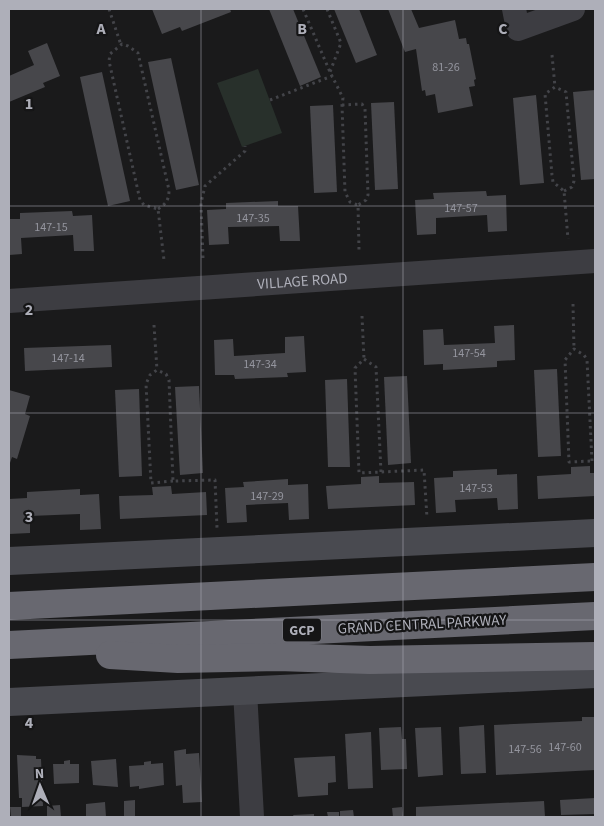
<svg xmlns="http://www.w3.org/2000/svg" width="604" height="826" font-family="'Source Sans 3',sans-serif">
<rect width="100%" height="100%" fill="#1a1a1b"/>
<polygon fill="#28302b" points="258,69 282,133 242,147 217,83"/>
<g fill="#47474b">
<polygon points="152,9 230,9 231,12 182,31 180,27 162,34"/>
<polygon points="269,9 293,9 321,77 300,86"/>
<polygon points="334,9 359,9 377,55 356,63"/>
<polygon points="388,9 411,9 419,28 455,20 459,39 466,38 467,44 469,44 476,79 474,80 475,86 469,87 473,106 438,113 435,94 426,96 425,90 422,91 416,49 405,52"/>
<polygon points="47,43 60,76 43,83 45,87 9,102 9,76 34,65 28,51"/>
<polygon points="171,58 199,185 176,190 148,62"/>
<polygon points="102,72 130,201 108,206 80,77"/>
<polygon points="595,90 595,179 581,180 573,92"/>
<polygon points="536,95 544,183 520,185 513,98"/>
<polygon points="394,102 398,189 375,190 371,103"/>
<polygon points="333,105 337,192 314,193 310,106"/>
<polygon points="486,191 487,196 506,195 507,231 488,232 487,215 436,218 436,234 417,235 415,200 434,199 433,193"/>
<polygon points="278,201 278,206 298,206 300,241 280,241 279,226 228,227 229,244 209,245 207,210 226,209 226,203"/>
<polygon points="72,211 73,216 92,215 94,251 74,251 73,235 21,238 22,254 9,255 9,219 20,219 20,213"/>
<polygon points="514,325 515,360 497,361 497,367 443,370 443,364 424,365 423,330 443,329 444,345 495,343 494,326"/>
<polygon points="304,336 306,372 287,373 288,377 235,379 234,375 215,375 214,340 233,339 234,356 285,353 285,337"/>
<polygon points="111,345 112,367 25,371 24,348"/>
<polygon points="557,369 561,456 538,457 534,370"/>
<polygon points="407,376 411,463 388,465 384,377"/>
<polygon points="347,379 350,467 328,467 325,380"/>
<polygon points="199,386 203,473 180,475 175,387"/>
<polygon points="139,389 142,476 119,477 115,390"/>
<polygon points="9,390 30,396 25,414 30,416 17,459 12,457 9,466"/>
<polygon points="590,466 590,473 595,473 595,496 538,499 537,476 571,474 571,467"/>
<polygon points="497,469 497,475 517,474 518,509 498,510 497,498 455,500 456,512 436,513 434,478 453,477 453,471"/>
<polygon points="379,476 379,483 414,482 415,505 328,509 326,486 361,484 361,477"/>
<polygon points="288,479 288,485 308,484 309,519 289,520 288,503 246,505 247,522 227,523 225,488 244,487 243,482"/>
<polygon points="171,486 172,494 206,492 207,515 120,519 119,496 153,495 152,487"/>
<polygon points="80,489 80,495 99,494 101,529 80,530 80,514 30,516 30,533 9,534 9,499 27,498 27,492"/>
<polygon points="582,717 594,717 595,770 496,775 494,725 582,721"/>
<polygon points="484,725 486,773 461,774 459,727"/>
<polygon points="401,727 402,739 406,739 407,769 381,770 379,728"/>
<polygon points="441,727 443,775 418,777 415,728"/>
<polygon points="371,732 373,788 348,789 345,734"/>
<polygon points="186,749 186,754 199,753 202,802 183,803 182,785 176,786 174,751"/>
<polygon points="17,755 36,756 36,759 41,759 43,806 22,807 22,798 19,798"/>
<polygon points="335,756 336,782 328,783 328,795 298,797 294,758"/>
<polygon points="116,759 118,787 93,785 91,761"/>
<polygon points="70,760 70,764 79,764 79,783 54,784 53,764 64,764 64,761"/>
<polygon points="151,761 151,764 163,763 164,785 139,789 139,786 130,787 129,766 144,765 144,762"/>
<polygon points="595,798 595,814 561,815 560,800"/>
<polygon points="135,800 135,817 124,817 124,801"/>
<polygon points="544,801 545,817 416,817 416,807"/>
<polygon points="105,802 106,817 86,817 86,804"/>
<polygon points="60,805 61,817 47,817 47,806"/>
<polygon points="10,807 21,807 21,817 11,817"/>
<polygon points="402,807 403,817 393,817 392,808"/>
<polygon points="353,810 354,817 340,817 340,811"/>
<polygon points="327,812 339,812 339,817 328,817"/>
<polygon points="314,814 314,817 294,817 293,815"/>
</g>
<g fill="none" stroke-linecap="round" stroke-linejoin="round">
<g stroke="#434449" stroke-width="3" stroke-dasharray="2.5 4" stroke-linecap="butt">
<polyline points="109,9 121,45"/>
<polyline points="303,9 330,72 343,98 342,105 345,192 350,202 358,205 359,250"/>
<polyline points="327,9 341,43 330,72"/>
<polyline points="552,55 555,87"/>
<polyline points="270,100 332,76"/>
<polyline points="342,105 362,104 365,109 368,195 366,200 358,205"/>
<polyline points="564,191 572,187 574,181 566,92 555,87 545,94 552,175 553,182 564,191 568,239"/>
<path d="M158 209C166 204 169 200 169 190L138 53 128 46 122 44 110 54 109 61 140 200 144 205 158 209 164 260"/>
<polyline points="203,258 201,203 205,186 245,151 245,146"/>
<polyline points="573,304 574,349"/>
<polyline points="362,316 364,359"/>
<polyline points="154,325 157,370"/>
<polyline points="592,461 587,360 584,355 574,349 565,360 569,462 592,461 595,461"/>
<polyline points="381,472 376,367 364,359 355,368 359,473 424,470 427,518"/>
<polyline points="173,481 151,483 146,384 150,375 157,370 166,374 169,380 173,481 215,480 217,528"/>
</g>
<g stroke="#3d3d42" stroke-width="24">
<polyline points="514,9 518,29 573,9"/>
<path id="s1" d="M9 301 595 261"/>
<polyline points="245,691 252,817"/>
</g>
<g stroke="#494a50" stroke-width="28">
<polyline points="9,561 595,533"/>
<polyline points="9,702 595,674"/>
</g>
<g stroke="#686870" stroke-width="28">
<polyline points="9,606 595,577"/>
<polyline points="9,645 595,616"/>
<polyline points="110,655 178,659 278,657 370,660 595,656"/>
</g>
</g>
<path fill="none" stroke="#aeafb9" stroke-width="1" stroke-opacity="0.55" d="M201 9V817M403 9V817M9 206H595M9 413H595M9 620H595"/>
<g text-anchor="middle" stroke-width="4.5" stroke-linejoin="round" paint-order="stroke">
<g font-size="12" fill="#94959e">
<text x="446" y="71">81-26</text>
<text x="461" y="212">147-57</text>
<text x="253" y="222">147-35</text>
<text x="51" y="231">147-15</text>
<text x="469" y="357">147-54</text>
<text x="68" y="362">147-14</text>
<text x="260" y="368">147-34</text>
<text x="476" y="492">147-53</text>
<text x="267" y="500">147-29</text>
<text x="565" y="751">147-60</text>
<text x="525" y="753">147-56</text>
</g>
<rect fill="#151516" stroke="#808188" stroke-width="1" x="283" y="618.5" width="38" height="23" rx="4"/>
<g font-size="14" font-weight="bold" fill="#aeafb9">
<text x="302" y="635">GCP</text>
</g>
<g font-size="15" fill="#aeafb9" stroke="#151516">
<text dy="5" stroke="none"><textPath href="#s1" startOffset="294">VILLAGE ROAD</textPath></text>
<text transform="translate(422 624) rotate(-3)" y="5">GRAND CENTRAL PARKWAY</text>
</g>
</g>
<g font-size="16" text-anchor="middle" font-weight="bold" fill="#aeafb9" stroke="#151516" stroke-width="4.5" stroke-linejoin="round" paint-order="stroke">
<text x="101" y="34">A</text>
<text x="302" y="34">B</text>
<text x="503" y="34">C</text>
<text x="29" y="109">1</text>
<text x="29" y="315">2</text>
<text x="29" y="522">3</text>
<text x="29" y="728">4</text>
</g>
<rect width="604" height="826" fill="none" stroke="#aeafb9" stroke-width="20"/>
<g transform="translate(40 786) rotate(358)" stroke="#151516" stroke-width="4" paint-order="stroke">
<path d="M0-4L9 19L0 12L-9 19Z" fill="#aeafb9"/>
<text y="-8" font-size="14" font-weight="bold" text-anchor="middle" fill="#aeafb9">N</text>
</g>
</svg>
